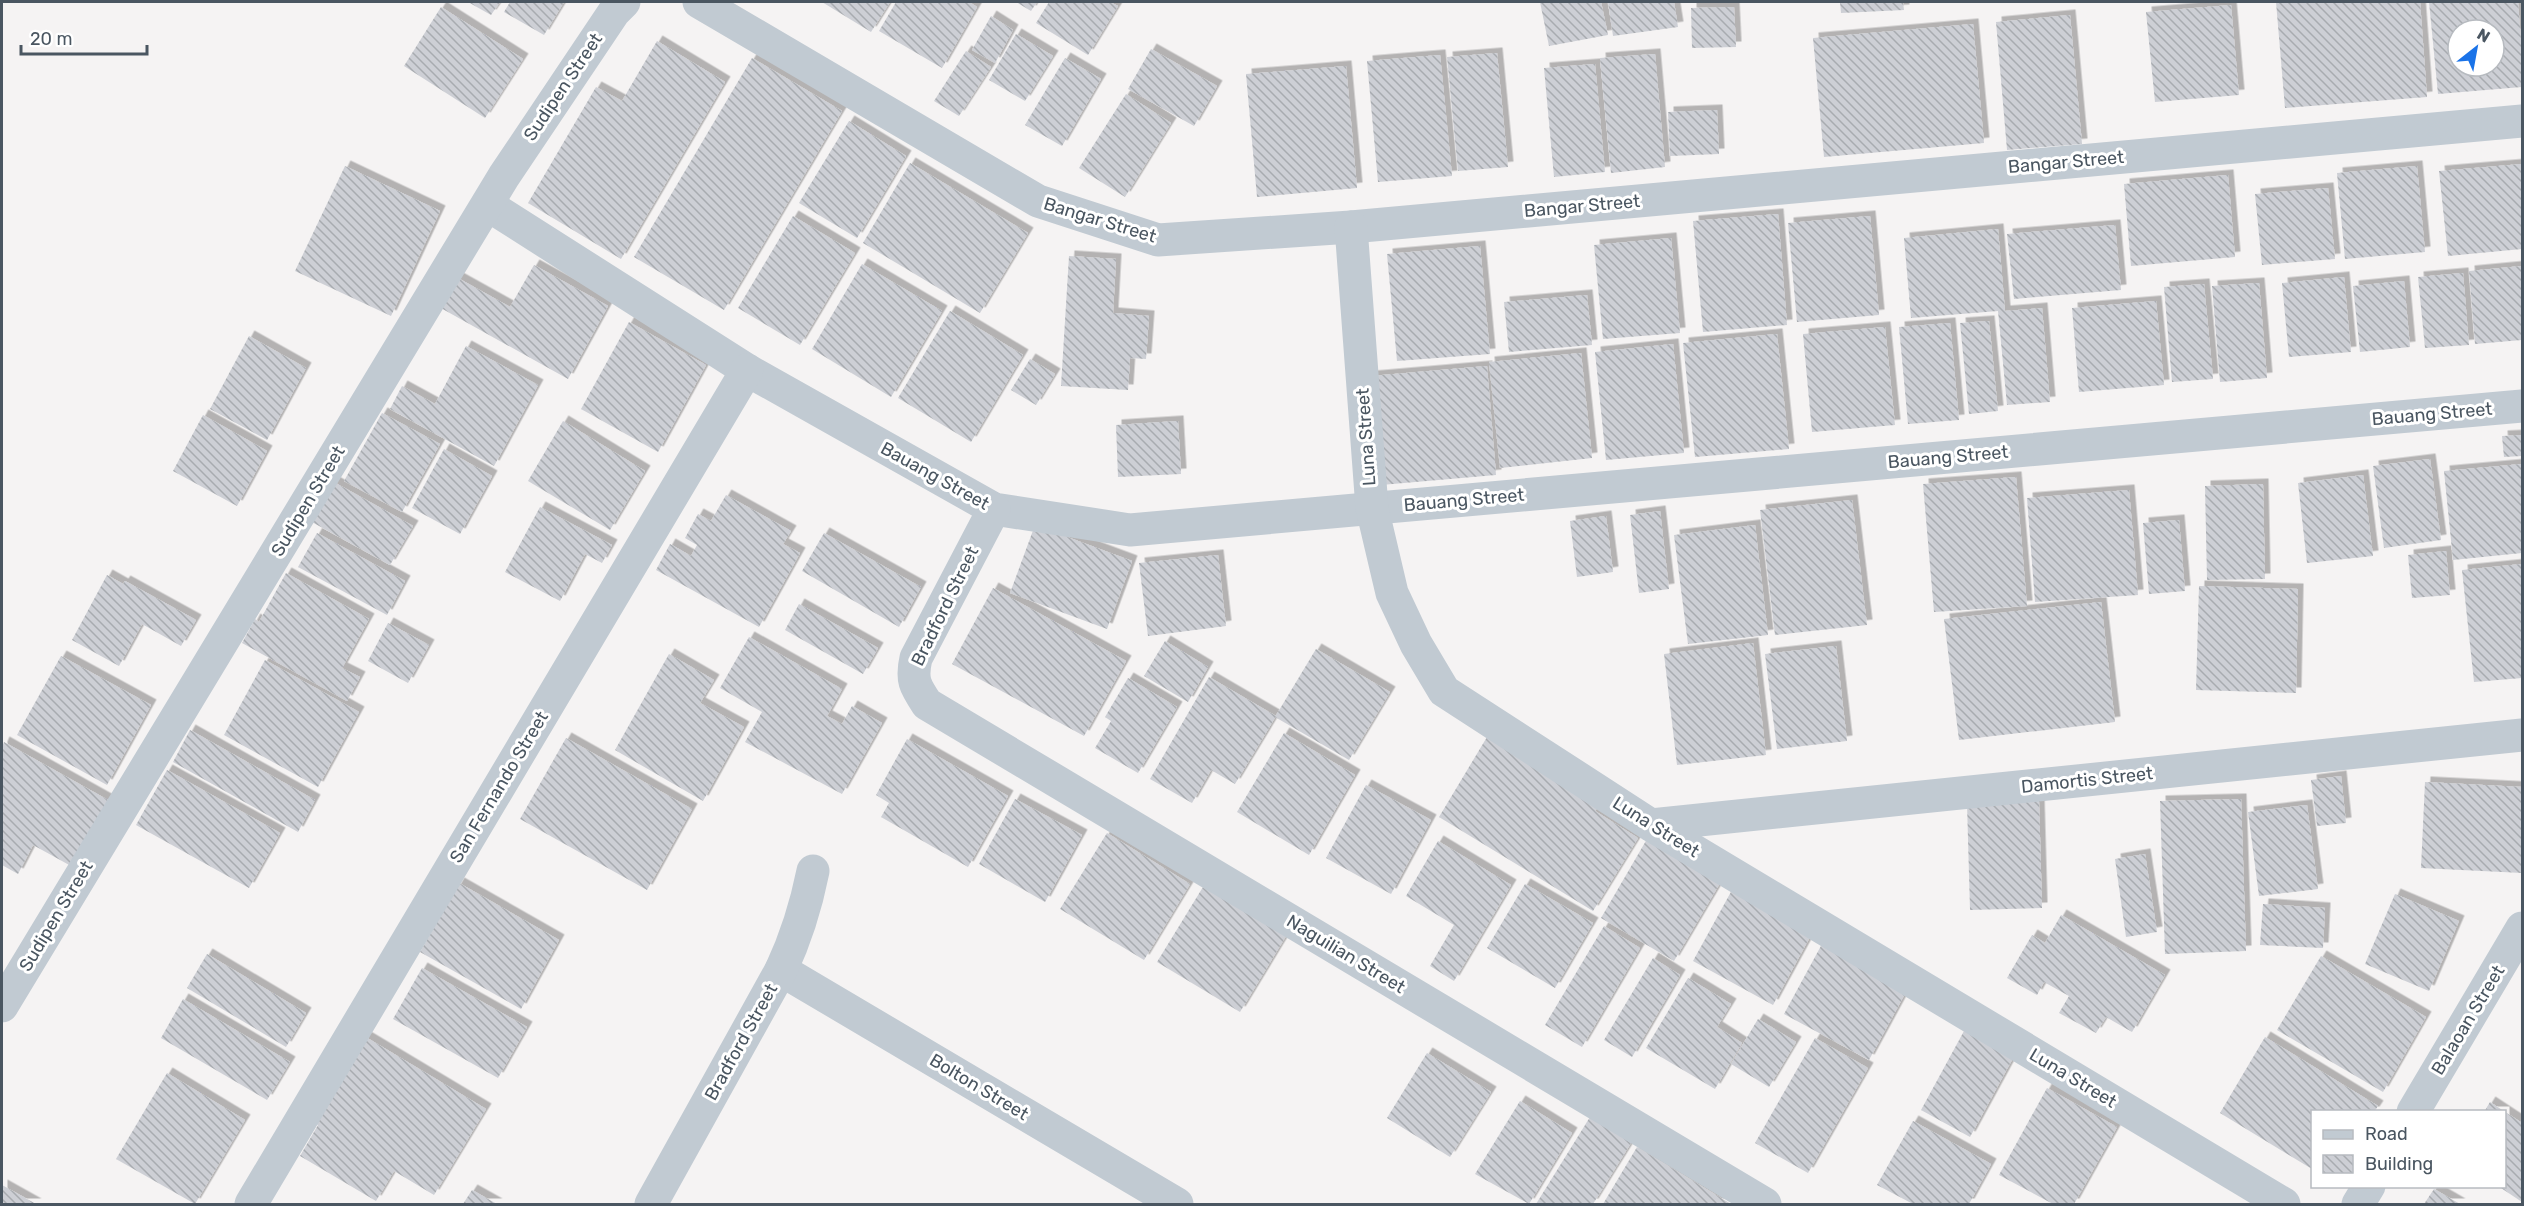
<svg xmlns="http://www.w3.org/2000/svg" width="2524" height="1206" font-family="Rubik,sans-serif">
<defs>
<pattern id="building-back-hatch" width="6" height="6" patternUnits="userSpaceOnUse" patternTransform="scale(1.5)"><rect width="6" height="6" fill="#cdcfd5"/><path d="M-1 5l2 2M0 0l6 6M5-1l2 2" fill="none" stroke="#a8abb0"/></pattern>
<filter id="shadow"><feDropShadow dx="5.5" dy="-5.5" stdDeviation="0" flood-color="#0004"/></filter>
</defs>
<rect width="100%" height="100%" fill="#f5f3f3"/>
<g fill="url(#building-back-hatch)" fill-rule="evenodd" filter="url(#shadow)">
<polygon points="468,2 500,2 491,15"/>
<polygon points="510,2 564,2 544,35 504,12"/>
<polygon points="822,2 890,2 871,32"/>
<polygon points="896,2 969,2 977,7 942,68 879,31"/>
<polygon points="1016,2 1037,2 1031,11"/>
<polygon points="1049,2 1110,2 1118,6 1088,55 1036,23"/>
<polygon points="1540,2 1601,2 1608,35 1549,46"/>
<polygon points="1608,2 1674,2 1678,27 1613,36"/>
<polygon points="1840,2 1903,2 1904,10 1841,13"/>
<polygon points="2276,2 2420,2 2427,97 2285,108"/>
<path d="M2429 2H2518L2522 54V87L2438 94ZM2458 30H2494V66H2458Z"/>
<polygon points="2231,5 2239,95 2155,102 2146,12"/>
<polygon points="441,7 523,59 485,118 404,66"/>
<polygon points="1734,7 1736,47 1692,48 1691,8"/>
<polygon points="2070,15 2082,144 2007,150 1996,22"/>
<polygon points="991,16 1013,30 995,63 972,50"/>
<polygon points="1973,24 1984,143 1824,157 1813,38"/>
<polygon points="1016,34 1053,56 1025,101 989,80"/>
<polygon points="657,41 725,82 621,259 528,203 596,87 622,101"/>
<polygon points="1151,49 1217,86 1194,126 1128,89"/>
<polygon points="966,51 991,67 959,116 934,101"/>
<polygon points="1497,53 1508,167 1458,171 1447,57"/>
<polygon points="1655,54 1665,167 1611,173 1600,58"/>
<polygon points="1440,55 1452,176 1378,182 1367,61"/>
<polygon points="752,58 842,111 724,310 634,257"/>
<polygon points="1065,58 1101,79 1062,146 1025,125"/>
<polygon points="1595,64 1605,172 1554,177 1544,68"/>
<polygon points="1346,66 1357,188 1257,197 1246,74"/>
<polygon points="1126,94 1171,123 1125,197 1079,168"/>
<polygon points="1717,110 1719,154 1670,156 1668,112"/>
<polygon points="849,121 906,156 857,238 799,203"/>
<polygon points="910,163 1028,233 980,313 863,243"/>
<polygon points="2522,164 2522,249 2448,256 2439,171"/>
<polygon points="345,166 440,211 391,316 295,271"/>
<polygon points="2417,166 2425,252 2345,259 2337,173"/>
<polygon points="2228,175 2235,257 2131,266 2124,184"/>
<polygon points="2328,188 2335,259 2262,265 2255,194"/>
<polygon points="1778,214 1787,325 1703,332 1693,221"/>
<polygon points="793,216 855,253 800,345 738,308"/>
<polygon points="1870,216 1879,315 1797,322 1788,223"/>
<polygon points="2115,225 2121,290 2014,299 2007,234"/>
<polygon points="1998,229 2005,311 2042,308 2050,402 2007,405 1998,311 1911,318 1904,238"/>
<polygon points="1671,238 1680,333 1603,339 1594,245"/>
<polygon points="1480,246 1490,354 1397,361 1387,254"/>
<polygon points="1069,256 1116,259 1113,313 1149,316 1146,359 1130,358 1128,390 1061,386"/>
<polygon points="862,264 942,311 891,397 812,349"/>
<polygon points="534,265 608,306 568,379 439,307 456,277 510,307"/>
<polygon points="2522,266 2522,340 2475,344 2469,271"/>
<polygon points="2463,273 2469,345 2425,348 2418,277"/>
<polygon points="2344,277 2351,352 2289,357 2282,283"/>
<polygon points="2404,281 2410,347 2360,352 2353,286"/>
<polygon points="2259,283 2267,378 2220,382 2212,286"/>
<polygon points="2204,284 2213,379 2172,382 2164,287"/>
<polygon points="1587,295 1592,345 1509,352 1504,302"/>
<polygon points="2156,301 2164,385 2079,392 2072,308"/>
<polygon points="950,311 1023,355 971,442 898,398"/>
<polygon points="1989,321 1998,411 1969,414 1960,323"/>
<polygon points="629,322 706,365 658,452 581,409"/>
<polygon points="1950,323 1959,420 1908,424 1899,327"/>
<polygon points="1885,327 1895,425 1812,432 1803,334"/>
<polygon points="1777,334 1789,449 1695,457 1683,343"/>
<polygon points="249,336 306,368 267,440 210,409"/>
<polygon points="1673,344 1684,453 1606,460 1595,352"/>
<polygon points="466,346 538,385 494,466 390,409 402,386 435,404"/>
<polygon points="1581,353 1592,458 1500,468 1489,362"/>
<polygon points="1030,359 1055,374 1036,405 1011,390"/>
<polygon points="1487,366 1496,475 1381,485 1371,376"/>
<polygon points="382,413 440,444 402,512 344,481"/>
<polygon points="203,415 267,451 237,506 173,471"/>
<polygon points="563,421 645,471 610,530 528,481"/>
<polygon points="1178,421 1181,474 1118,477 1116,425"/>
<polygon points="2522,435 2522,456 2504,457 2502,436"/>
<polygon points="444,449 492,476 460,534 412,508"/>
<polygon points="2430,459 2441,540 2384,548 2373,466"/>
<polygon points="2522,464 2522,553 2453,560 2444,471"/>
<polygon points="2363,475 2373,556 2307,563 2298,483"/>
<polygon points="2016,477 2027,606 1934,612 1923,484"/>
<polygon points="332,481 413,526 390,565 310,521"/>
<polygon points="2263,484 2265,579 2207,580 2205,486"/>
<polygon points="2129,490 2138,595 2035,602 2027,498"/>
<polygon points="726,495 791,531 783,544 800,553 759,627 656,570 670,544 691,556 697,545 685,538 698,514 711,521"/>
<polygon points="1852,500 1867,625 1775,635 1760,510"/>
<polygon points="540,507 612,545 602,563 585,554 560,601 505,572"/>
<polygon points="1660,511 1669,589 1639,593 1630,515"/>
<polygon points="1606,516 1613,572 1577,577 1570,521"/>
<polygon points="2179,520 2185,591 2149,594 2143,523"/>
<polygon points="1035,525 1132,561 1107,629 1010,593"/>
<polygon points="1755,525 1768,635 1688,644 1674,535"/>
<polygon points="317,533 405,581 387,615 298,567"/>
<polygon points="824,533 921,587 899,627 802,571"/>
<polygon points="2446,551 2450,595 2412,598 2408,555"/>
<polygon points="1218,555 1226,626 1148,636 1139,563"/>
<polygon points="2522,564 2522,678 2474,682 2462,570"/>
<polygon points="286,573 369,619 342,668 360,677 347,701 242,643 255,619 259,622"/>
<polygon points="107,575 123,584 125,581 196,620 181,646 142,624 119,666 72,640"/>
<polygon points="2199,586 2298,589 2296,693 2196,690"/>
<polygon points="993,588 1126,661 1084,736 952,664"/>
<polygon points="2101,602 2115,722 1959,740 1944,619"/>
<polygon points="799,604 878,648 863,674 785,630"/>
<polygon points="388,623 429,645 408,683 368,661"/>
<polygon points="749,637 842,689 827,716 842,724 852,706 882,723 842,794 745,742 762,712 720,688"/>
<polygon points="1165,641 1208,667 1188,702 1144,676"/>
<polygon points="1753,643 1766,755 1677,765 1664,654"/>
<polygon points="1836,646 1847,741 1777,749 1765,654"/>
<polygon points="1316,649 1390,692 1349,760 1275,717"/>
<polygon points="669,654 714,680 700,703 744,727 703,801 615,750"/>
<polygon points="61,656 151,705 107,785 17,735"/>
<polygon points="265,660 359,712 318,787 224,735"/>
<polygon points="1209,677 1276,716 1235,784 1211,770 1192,803 1150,779"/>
<polygon points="1128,678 1177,707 1138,773 1095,748 1111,721 1105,717"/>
<polygon points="190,730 315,800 298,832 173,762"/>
<polygon points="1284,733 1355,775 1309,855 1237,812"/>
<polygon points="1487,737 1599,805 1595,811 1638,838 1593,911 1439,817"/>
<polygon points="566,738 692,809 647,890 520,819"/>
<polygon points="907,739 1008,796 968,867 881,817 889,803 876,795"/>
<polygon points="4,742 108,800 71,866 33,845 18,874 2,865 2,747"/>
<polygon points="167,770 280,833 249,888 136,825"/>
<polygon points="2341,776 2346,823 2317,826 2311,780"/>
<polygon points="2425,782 2522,787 2522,873 2421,868"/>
<polygon points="1366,785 1431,820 1391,894 1326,858"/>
<polygon points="1015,799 1082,835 1045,902 979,864"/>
<polygon points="2241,799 2246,951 2165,954 2160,801"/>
<polygon points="2039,801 2042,908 1970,910 1967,803"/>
<polygon points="2307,805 2318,889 2259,896 2248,812"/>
<polygon points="1107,833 1190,884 1144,960 1060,909"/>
<polygon points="1647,839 1720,883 1674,961 1601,918"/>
<polygon points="1438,841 1511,885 1454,981 1430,966 1454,925 1406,896"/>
<polygon points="2145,854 2157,932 2126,937 2115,859"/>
<polygon points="459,883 559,940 521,1009 420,952"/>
<polygon points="1525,884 1593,923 1555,988 1487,948"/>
<polygon points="1203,887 1286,936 1240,1012 1157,962"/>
<polygon points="1732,890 1811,935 1773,1005 1693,961"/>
<polygon points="2395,894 2459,921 2429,991 2365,964"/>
<polygon points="2263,904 2325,908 2323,948 2260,945"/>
<polygon points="2061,915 2165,975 2132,1032 2106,1017 2096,1033 2059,1013 2069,996 2044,982 2037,995 2007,978 2032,935 2045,943"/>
<polygon points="1604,926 1640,948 1582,1047 1545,1025"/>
<polygon points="1822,944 1907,990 1869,1060 1784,1014"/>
<polygon points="207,954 306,1013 286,1047 187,988"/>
<polygon points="2321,956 2426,1017 2383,1092 2277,1030"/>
<polygon points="1653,958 1680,975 1632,1057 1604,1040"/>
<polygon points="422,968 527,1027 498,1078 393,1019"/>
<polygon points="1688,978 1731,1004 1717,1027 1742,1043 1715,1089 1646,1048"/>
<polygon points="183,999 290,1062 267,1100 161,1038"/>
<polygon points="1758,1019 1796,1042 1769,1087 1731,1064"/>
<polygon points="1964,1031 2013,1058 1970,1137 1921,1110"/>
<polygon points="364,1036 486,1109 434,1195 394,1171 376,1201 300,1156 318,1125 313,1122"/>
<polygon points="2265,1037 2378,1106 2374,1112 2312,1112 2312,1169 2220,1113"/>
<polygon points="1815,1038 1868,1068 1808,1173 1755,1143"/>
<polygon points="1427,1053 1491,1092 1450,1157 1387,1118"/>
<polygon points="167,1073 245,1120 195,1204 116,1159"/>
<polygon points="2047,1088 2117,1127 2074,1204 2053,1204 1999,1175"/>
<polygon points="1520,1101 1572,1133 1529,1204 1475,1174"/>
<polygon points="2490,1102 2522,1123 2522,1202 2498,1186 2504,1186 2504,1112 2484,1112"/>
<polygon points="1590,1117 1631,1143 1593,1204 1536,1204"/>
<polygon points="1913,1121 1991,1164 1969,1204 1913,1204 1877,1185"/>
<polygon points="1637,1147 1731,1204 1603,1204"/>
<polygon points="2,1185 36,1204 2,1204"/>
<polygon points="2434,1189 2460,1204 2424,1204"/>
<polygon points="472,1190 497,1204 463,1204"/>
</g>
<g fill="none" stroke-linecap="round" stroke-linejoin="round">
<g stroke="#c1cad2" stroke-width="33">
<polyline points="699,2 1038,201 1158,240 1351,227 2522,121"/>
<polyline points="488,205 747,370 994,509 1130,530 2522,406"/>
<polyline points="1351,227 1372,508 1392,593 1416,644 1444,691 1651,825 2284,1204"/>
<path d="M994 509 916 658C911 680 915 686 927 704L1765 1204"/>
<polyline points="1651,825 2522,735"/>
<polyline points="781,970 1177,1204"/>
<polyline points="2,1006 504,176 614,12 624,2"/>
<polyline points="2413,1112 2522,928"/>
<polyline points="251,1204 747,370"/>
<path d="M651 1204 781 970C796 938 806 906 813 871"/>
<polyline points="2358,1204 2369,1186"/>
</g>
</g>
<g text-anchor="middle" stroke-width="6" stroke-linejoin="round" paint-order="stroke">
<g font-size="18" fill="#4a5661" stroke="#fff">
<text transform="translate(563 87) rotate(-56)" y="6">Sudipen Street</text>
<text transform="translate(2066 162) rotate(-5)" y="6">Bangar Street</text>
<text transform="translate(1582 206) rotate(-5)" y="6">Bangar Street</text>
<text transform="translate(1100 220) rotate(17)" y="6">Bangar Street</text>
<text transform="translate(2432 414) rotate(-5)" y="6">Bauang Street</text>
<text transform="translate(1366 437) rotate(-94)" y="6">Luna Street</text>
<text transform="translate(1948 457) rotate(-5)" y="6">Bauang Street</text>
<text transform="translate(935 476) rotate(29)" y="6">Bauang Street</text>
<text transform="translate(1464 500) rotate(-5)" y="6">Bauang Street</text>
<text transform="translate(308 501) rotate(-59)" y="6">Sudipen Street</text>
<text transform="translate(945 606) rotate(-64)" y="6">Bradford Street</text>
<text transform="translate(2087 780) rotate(-6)" y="6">Damortis Street</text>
<text transform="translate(499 787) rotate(-59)" y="6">San Fernando Street</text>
<text transform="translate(1656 827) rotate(32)" y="6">Luna Street</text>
<text transform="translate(56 916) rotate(-59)" y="6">Sudipen Street</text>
<text transform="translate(1346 954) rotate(31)" y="6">Naguilian Street</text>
<text transform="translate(2468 1020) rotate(-59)" y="6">Balaoan Street</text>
<text transform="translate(741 1042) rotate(-61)" y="6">Bradford Street</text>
<text transform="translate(2073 1078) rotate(31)" y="6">Luna Street</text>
<text transform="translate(979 1087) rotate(31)" y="6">Bolton Street</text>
</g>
</g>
<rect width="2524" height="1206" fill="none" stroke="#4a5661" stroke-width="6"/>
<rect x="2311" y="1110" width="195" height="78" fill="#ffffff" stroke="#b7bbc0" stroke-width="1.5"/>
<rect x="2323" y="1130" width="30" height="9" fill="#c1cad2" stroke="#b7bbc0" stroke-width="1.5"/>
<text x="2365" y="1140" font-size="18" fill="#4a5661">Road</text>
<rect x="2323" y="1155" width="30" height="18" fill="url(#building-back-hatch)" stroke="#b7bbc0" stroke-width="1.5"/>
<text x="2365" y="1170" font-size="18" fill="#4a5661">Building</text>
<g transform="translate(2476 48) rotate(31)"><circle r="28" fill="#ffffff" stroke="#b7bbc0" stroke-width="1.5"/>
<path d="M0-4.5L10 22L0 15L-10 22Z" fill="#1a73e8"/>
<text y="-9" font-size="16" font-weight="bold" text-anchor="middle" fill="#4a5661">N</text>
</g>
<path d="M21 45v9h126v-9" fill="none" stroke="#4a5661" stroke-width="3"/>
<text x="30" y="45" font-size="18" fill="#4a5661" stroke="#ffffff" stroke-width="4.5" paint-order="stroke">20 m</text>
</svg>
